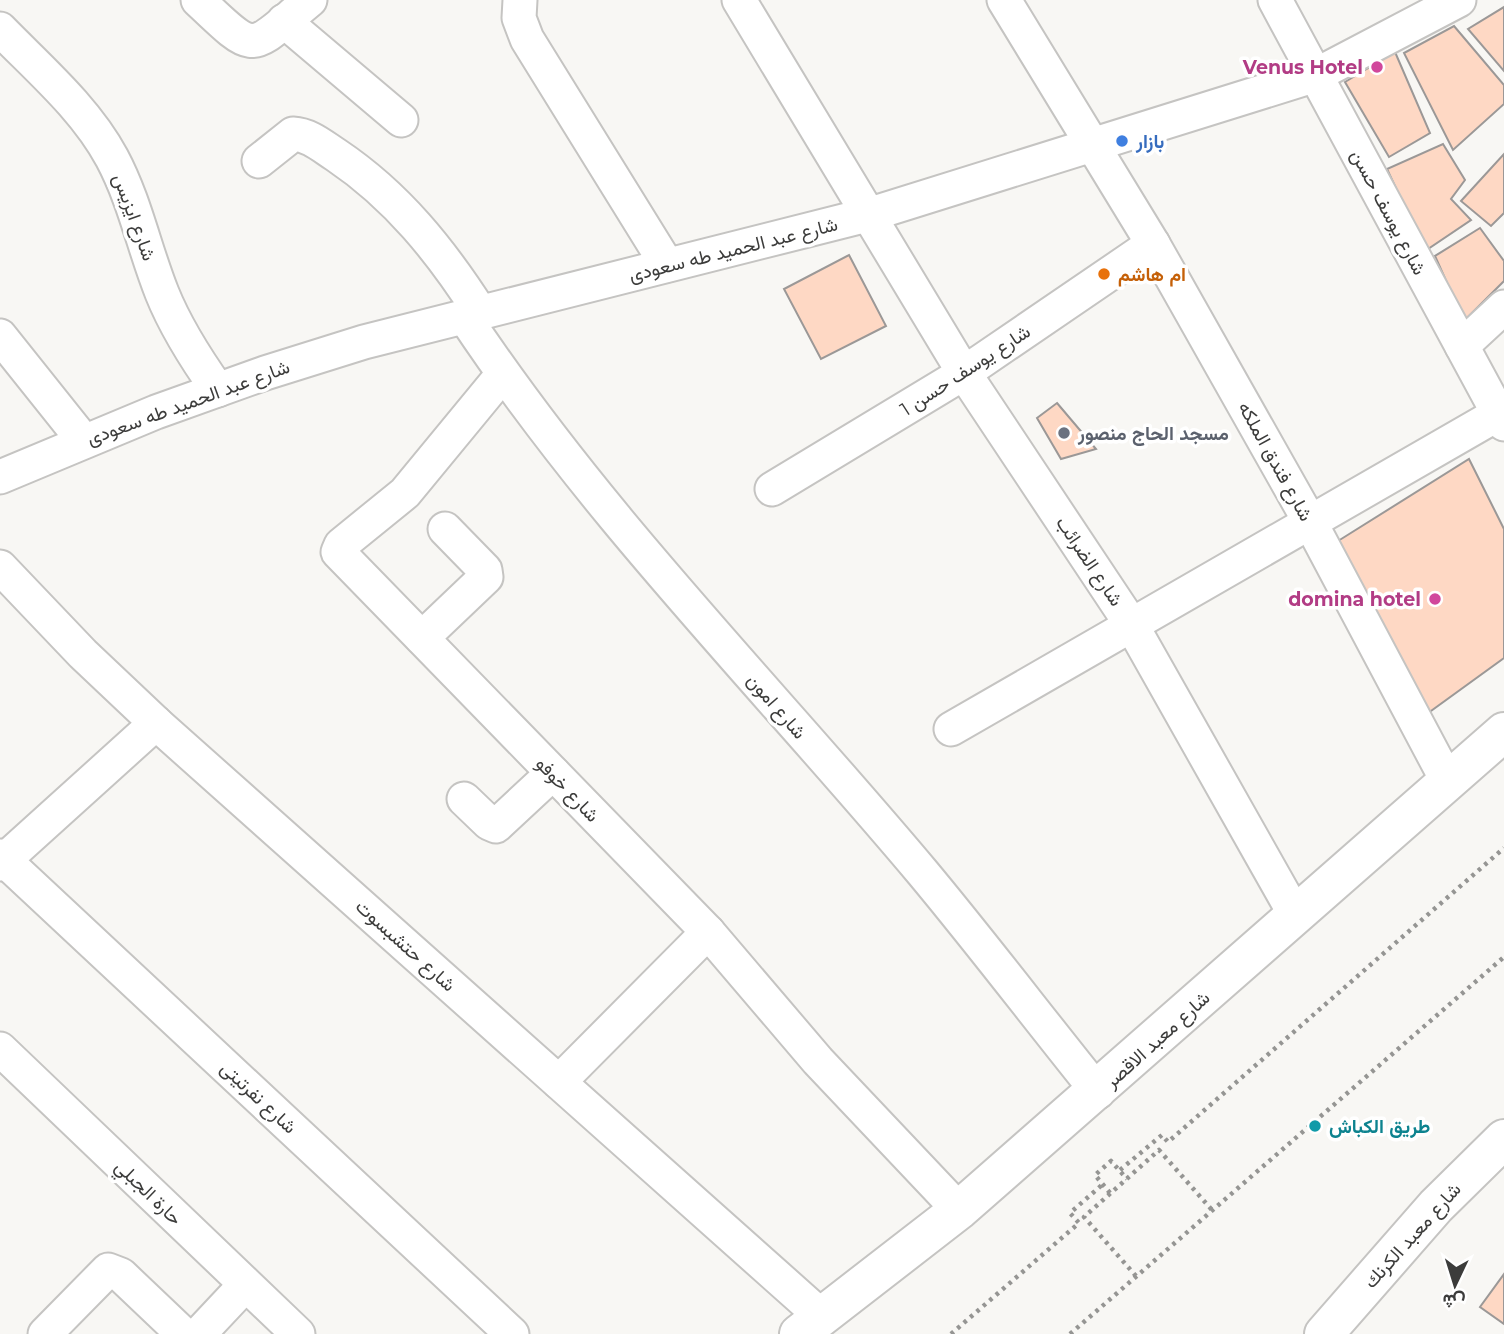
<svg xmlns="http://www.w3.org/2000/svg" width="1504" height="1334" font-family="Montserrat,Vazirmatn,sans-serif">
<rect width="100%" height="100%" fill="#f8f7f4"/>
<g fill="#fed8c4" stroke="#9b9897" stroke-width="2">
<polygon points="1504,7 1504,71 1468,29"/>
<polygon points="1454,26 1504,85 1504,104 1453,150 1404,53"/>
<polygon points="1395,52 1430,133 1389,157 1345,82"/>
<polygon points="1443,144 1465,180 1451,199 1471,220 1425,251 1387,169"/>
<polygon points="1504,154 1504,213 1491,226 1461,201"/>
<polygon points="1480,228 1504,261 1504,281 1464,321 1435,256"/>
<polygon points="849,255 886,326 821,359 784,289"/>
<polygon points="1057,403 1096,449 1061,459 1037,418"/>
<polygon points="1469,459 1504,529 1504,658 1424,716 1338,541"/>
<polygon points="1504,1274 1504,1324 1480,1307"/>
</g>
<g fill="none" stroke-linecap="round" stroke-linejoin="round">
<g stroke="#c5c4c2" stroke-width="37">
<g id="street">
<path d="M198 0C258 57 248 51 310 0"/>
<polyline points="520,0 519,18 527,39 667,265"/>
<polyline points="739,0 964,373 1131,624 1296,916"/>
<polyline points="1004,0 1153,244 1310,522 1448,782"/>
<polyline points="1275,0 1504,424"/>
<polyline points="284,21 401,120"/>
<path d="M0 29C39 69 85 108 112 158 135 201 144 248 162 293 176 328 196 359 218 390"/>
<path d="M259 161 293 134C310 135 322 146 336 155 397 196 441 251 480 312"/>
<path d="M464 316C598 518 768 688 923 873 983 945 1039 1019 1098 1092"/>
<polyline points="0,336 83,440"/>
<polyline points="1462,346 1504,307"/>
<polyline points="503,374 405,493 341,545 338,552 708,932 818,1061 959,1210"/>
<polyline points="0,477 156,412 265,373 364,342 871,214 1316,75 1459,0"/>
<polyline points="772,489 964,373 1153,244"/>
<polyline points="0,567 83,654 156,723 820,1315"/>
<polyline points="422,638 486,577 485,570 445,529"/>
<polyline points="951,729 1498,414"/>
<polyline points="464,799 489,823 496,826 553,773"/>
<polyline points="0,856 512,1334"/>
<polyline points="0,864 156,723"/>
<polyline points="0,1049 298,1334"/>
<polyline points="559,1082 708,932"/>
<polyline points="45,1334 108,1270 121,1275 183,1334"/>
<polyline points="199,1334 245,1285"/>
</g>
</g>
<g stroke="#c5c4c2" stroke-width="42">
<polyline id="secondary" points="799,1334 959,1210 1504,732"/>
</g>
<g stroke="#c5c4c2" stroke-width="42">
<polyline id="primary" points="1324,1334 1436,1206 1504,1139"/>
</g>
<g stroke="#959593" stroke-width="4.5" stroke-dasharray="3.5 5" stroke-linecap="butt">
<polyline points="1120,1170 1162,1135 1168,1142 1504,848"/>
<polyline points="1110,1193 1095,1175 1111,1161 1127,1179"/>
<polyline points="1136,1276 1084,1217 1159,1150 1212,1210"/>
<polyline points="951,1334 1079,1223 1070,1213 1103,1184"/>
<polyline points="1070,1334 1504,957"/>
</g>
<use href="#street" stroke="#fff" stroke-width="33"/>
<use href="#secondary" stroke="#fff" stroke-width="38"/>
<use href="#primary" stroke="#fff" stroke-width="38"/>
</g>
<g fill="#d1479c" stroke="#fff" stroke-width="2.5">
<circle cx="1377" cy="67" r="7"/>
<circle cx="1435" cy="599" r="7"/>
</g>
<circle fill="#3f7fe0" stroke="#fff" stroke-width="2.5" cx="1122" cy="141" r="7"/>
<circle fill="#e8710a" stroke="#fff" stroke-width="2.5" cx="1104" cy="274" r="7"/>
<circle fill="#6b7280" stroke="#fff" stroke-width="2.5" cx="1064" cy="433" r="7"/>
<circle fill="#0f9aa8" stroke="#fff" stroke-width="2.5" cx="1315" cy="1126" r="7"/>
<g text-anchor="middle" stroke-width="7" stroke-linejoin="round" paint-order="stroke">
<g font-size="19" font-weight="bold" fill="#b23c85" stroke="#fff" text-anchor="end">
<text x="1363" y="74">Venus Hotel</text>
<text x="1421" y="606">domina hotel</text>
</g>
<g font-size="19" font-weight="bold" fill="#366cbe" stroke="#fff" text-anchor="start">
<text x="1136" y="148">بازار</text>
</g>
<g font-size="19" fill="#3c3c3b" stroke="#fff">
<text transform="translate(1389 212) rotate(62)" y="7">شارع يوسف حسن</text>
<text transform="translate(135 217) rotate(70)" y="7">شارع ايزيس</text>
<text transform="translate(733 249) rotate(-14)" y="7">شارع عبد الحميد طه سعودى</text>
<text transform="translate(965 370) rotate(-33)" y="7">شارع يوسف حسن 1</text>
<text transform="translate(188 402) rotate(-20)" y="7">شارع عبد الحميد طه سعودى</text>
<text transform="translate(1276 461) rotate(61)" y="7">شارع فندق الملكه</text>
<text transform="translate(1090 561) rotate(56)" y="7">شارع الضرائب</text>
<text transform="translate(777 706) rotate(49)" y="7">شارع امون</text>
<text transform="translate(568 789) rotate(46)" y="7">شارع خوفو</text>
<text transform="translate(406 945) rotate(42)" y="7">شارع حتشبسوت</text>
<text transform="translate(1157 1039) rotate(-42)" y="7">شارع معبد الاقصر</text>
<text transform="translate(259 1097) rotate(43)" y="7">شارع نفرتيتى</text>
<text transform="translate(149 1192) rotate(44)" y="7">حارة الجبلي</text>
<text transform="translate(1412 1235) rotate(-48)" y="7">شارع معبد الكرنك</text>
</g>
<g font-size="19" font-weight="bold" fill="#c56008" stroke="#fff" text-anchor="start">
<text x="1118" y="281">ام هاشم</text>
</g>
<g font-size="19" font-weight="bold" fill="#5b616d" stroke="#fff" text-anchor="start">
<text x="1078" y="440">مسجد الحاج منصور</text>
</g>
<g font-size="19" font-weight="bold" fill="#0d838f" stroke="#fff" text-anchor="start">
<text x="1329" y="1133">طريق الكباش</text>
</g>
</g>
<g transform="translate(1455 1285) rotate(184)" stroke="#ffffff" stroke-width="5" paint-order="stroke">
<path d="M0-5L12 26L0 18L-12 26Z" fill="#3c3c3b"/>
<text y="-10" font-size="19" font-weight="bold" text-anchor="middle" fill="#3c3c3b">ش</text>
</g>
</svg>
